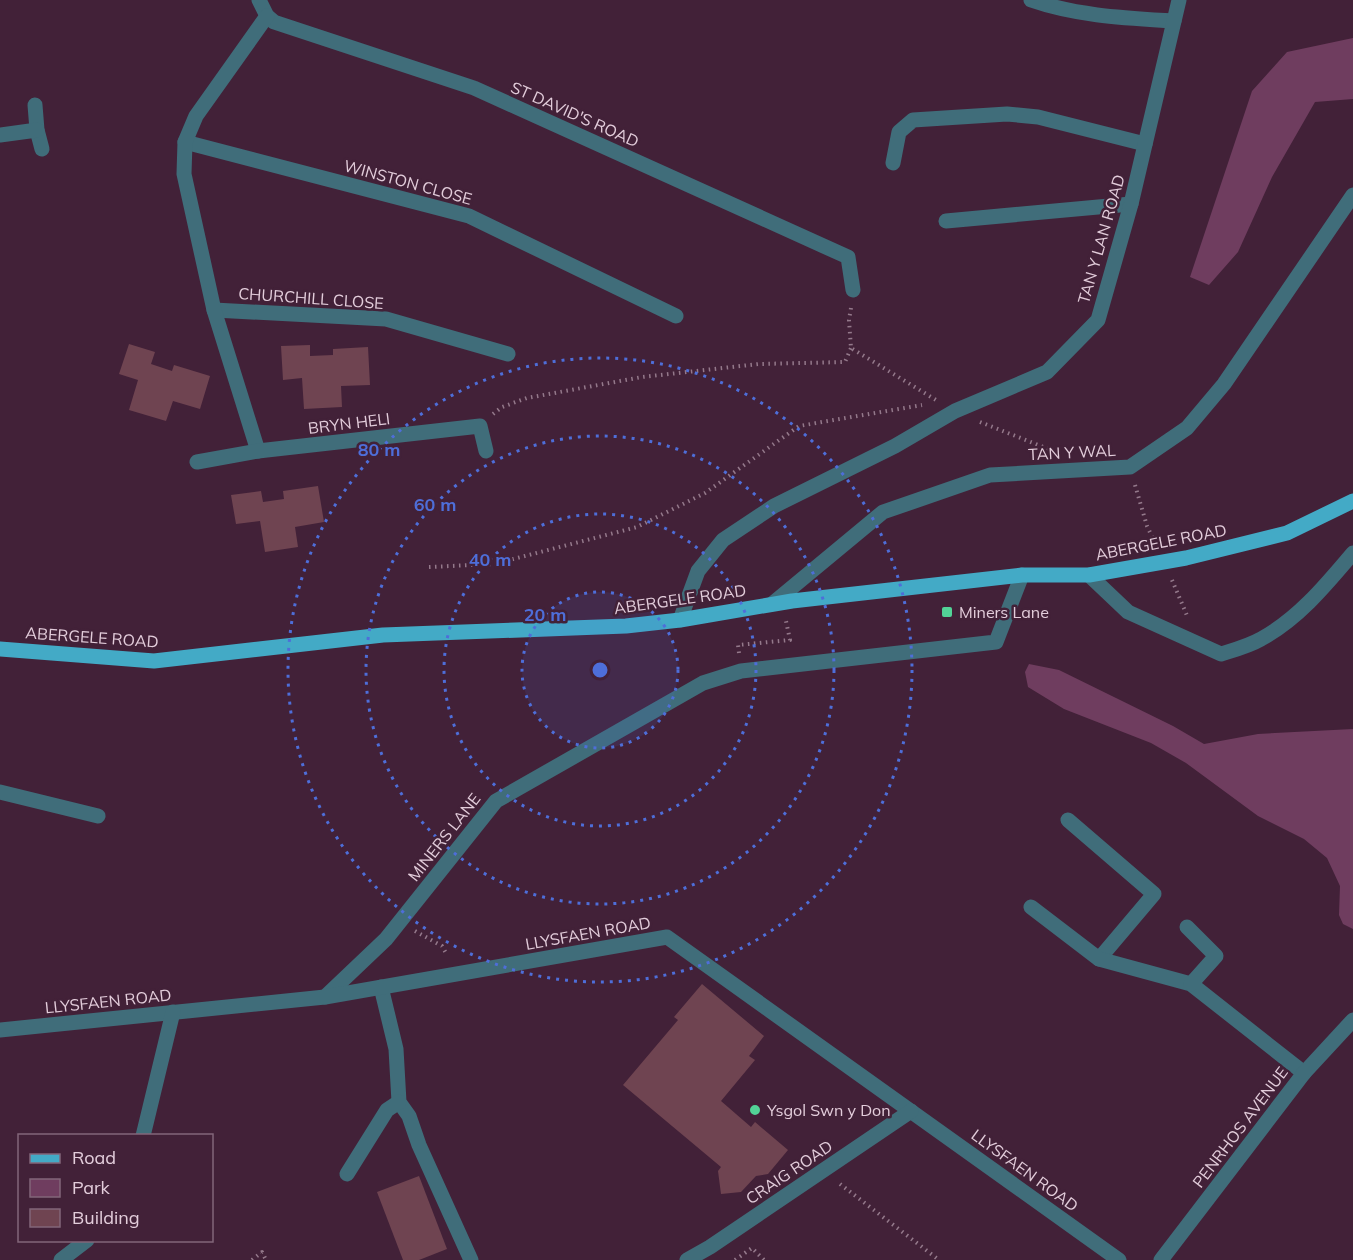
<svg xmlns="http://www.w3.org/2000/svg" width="1353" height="1260" font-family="Mulish,sans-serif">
<rect width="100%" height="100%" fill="#422138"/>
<g fill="#6f3d5f">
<polygon points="1353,38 1353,99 1315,102 1272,177 1238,252 1209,285 1190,277 1252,91 1287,52"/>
<polygon points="1029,664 1059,670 1173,726 1204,744 1258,734 1353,729 1353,929 1343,924 1339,915 1340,886 1327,858 1304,839 1258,816 1186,763 1151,743 1064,709 1028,687 1025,672"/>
</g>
<g fill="#6f4451">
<polygon points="129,344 155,352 151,364 172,371 174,365 210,376 200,409 173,401 166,421 129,410 138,380 119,374"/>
<polygon points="310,345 310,356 333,355 333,349 368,347 370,385 341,386 342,407 304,409 302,378 283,380 281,346"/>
<polygon points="318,486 324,522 295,527 298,547 265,552 260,521 236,524 231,495 261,491 263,502 284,499 283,491"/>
<polygon points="702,984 764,1036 749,1056 755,1060 721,1101 751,1127 755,1122 788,1150 768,1174 756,1176 741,1192 721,1194 718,1171 721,1167 623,1085 678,1020 674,1017"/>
<polygon points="419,1176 447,1249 419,1260 403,1260 377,1192"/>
</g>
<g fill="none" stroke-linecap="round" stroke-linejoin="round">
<g stroke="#94798b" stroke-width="4" stroke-dasharray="1.5 4.5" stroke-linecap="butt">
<polyline points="851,308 849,320 851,348 936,400"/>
<polyline points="493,414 502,407 527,398 642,377 759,364 845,362 851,348"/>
<polyline points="980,422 1051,450"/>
<polyline points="1135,485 1147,526 1155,543"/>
<polyline points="429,567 494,564 637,527 705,493 799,426 922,405"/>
<polyline points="1172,580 1188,618"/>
<polyline points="739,653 738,645 790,640 786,621"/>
<polyline points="415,931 442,946 447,955"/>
<polyline points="840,1184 939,1260"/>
<polyline points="252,1260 262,1252 266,1260"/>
<polyline points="735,1260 752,1248 764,1260"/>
</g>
<g stroke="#406d7a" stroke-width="15">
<polyline points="259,0 267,16 274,22 474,88 848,257 853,290"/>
<path d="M1031 0C1077 16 1125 18 1174 21"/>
<polyline points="35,105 37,130 42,149"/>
<polyline points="0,135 37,130"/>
<polyline points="185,142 469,216 676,316"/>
<polyline points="893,163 899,132 913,120 1007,114 1038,117 1145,144"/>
<polyline points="946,221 1131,204"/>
<polyline points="214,310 386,319 508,354"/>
<polyline points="258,451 214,310 184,174 185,142 196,116 267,16"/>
<polyline points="197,462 258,451 480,426 486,451"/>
<path d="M1089 575 1128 612 1221 654C1234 650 1249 646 1261 639 1298 619 1326 585 1353 553"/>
<polyline points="772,604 883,512 990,475 1130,467 1187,428 1224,384 1353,195"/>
<polyline points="680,620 698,571 723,540 774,506 895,446 955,411 1047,372 1098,320 1131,204 1179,0"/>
<polyline points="0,792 98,816"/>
<polyline points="1068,820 1154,894 1099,959"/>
<polyline points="1031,907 1099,959 1191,984 1304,1073"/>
<polyline points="1187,927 1216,956 1191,984"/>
<polyline points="381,987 396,1049 399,1102 409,1116 419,1145 471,1260"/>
<polyline points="325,997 386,939 496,801 703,683 741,671 996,642 1022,575"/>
<polyline points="0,1030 325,997 667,937 1119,1260"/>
<polyline points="143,1136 173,1012"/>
<polyline points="347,1174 387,1110 399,1102"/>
<polyline points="61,1260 87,1240"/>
<polyline points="687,1260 710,1247 911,1111"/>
<polyline points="1161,1260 1304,1073 1353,1020"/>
</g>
<polyline stroke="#43aac6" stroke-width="15" points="0,649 154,661 383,635 626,626 680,620 792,601 1022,575 1089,575 1186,558 1287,533 1353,501"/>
</g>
<circle cx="600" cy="670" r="78" fill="#4e6ed9" fill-opacity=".12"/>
<g fill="none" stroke="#4e6ed9" stroke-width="3" stroke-dasharray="3 6">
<circle cx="600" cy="670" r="78"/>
<circle cx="600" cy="670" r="156"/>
<circle cx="600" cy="670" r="234"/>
<circle cx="600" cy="670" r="312"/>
</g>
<g fill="#52d397" stroke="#422138" stroke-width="2">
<rect x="941" y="606" width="12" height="12" rx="3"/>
<circle cx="755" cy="1110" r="6"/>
</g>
<g text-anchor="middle" stroke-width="5" stroke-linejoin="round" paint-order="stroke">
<g font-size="16" fill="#e3cddb" stroke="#422138">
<text transform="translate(575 114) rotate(24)" y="6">ST DAVID'S ROAD</text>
<text transform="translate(408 182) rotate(15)" y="6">WINSTON CLOSE</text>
<text transform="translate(1101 239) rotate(-74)" y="6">TAN Y LAN ROAD</text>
<text transform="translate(311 298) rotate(4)" y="6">CHURCHILL CLOSE</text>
<text transform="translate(349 423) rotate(-7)" y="6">BRYN HELI</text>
<text transform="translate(1072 452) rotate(-3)" y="6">TAN Y WAL</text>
<text transform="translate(1161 542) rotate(-11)" y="6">ABERGELE ROAD</text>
<text transform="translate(680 599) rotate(-8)" y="6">ABERGELE ROAD</text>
<text transform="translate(92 637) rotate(4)" y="6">ABERGELE ROAD</text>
<text transform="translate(444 837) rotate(-52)" y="6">MINERS LANE</text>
<text transform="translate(588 933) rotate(-10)" y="6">LLYSFAEN ROAD</text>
<text transform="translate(108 1001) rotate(-6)" y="6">LLYSFAEN ROAD</text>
<text transform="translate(1240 1127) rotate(-53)" y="6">PENRHOS AVENUE</text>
<text transform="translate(1025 1170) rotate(36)" y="6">LLYSFAEN ROAD</text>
<text transform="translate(789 1172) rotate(-34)" y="6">CRAIG ROAD</text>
</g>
<g font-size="16" fill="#e3cddb" stroke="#422138" text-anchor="start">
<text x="959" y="618">Miners Lane</text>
<text x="767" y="1116">Ysgol Swn y Don</text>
</g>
</g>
<circle cx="600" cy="670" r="9" fill="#4e6ed9" stroke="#422138" stroke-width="3"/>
<g font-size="18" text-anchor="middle" font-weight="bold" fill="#4e6ed9" stroke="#422138" stroke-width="5" stroke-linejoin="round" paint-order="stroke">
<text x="379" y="456">80 m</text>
<text x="435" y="511">60 m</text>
<text x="490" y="566">40 m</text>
<text x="545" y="621">20 m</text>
</g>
<rect x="18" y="1134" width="195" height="108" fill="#422138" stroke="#826679" stroke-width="1.5"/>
<rect x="30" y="1154" width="30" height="9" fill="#43aac6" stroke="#826679" stroke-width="1.5"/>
<text x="72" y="1164" font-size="18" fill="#e3cddb">Road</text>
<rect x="30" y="1179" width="30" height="18" fill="#6f3d5f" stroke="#826679" stroke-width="1.5"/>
<text x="72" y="1194" font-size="18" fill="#e3cddb">Park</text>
<rect x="30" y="1209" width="30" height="18" fill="#6f4451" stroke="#826679" stroke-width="1.5"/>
<text x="72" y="1224" font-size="18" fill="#e3cddb">Building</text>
</svg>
